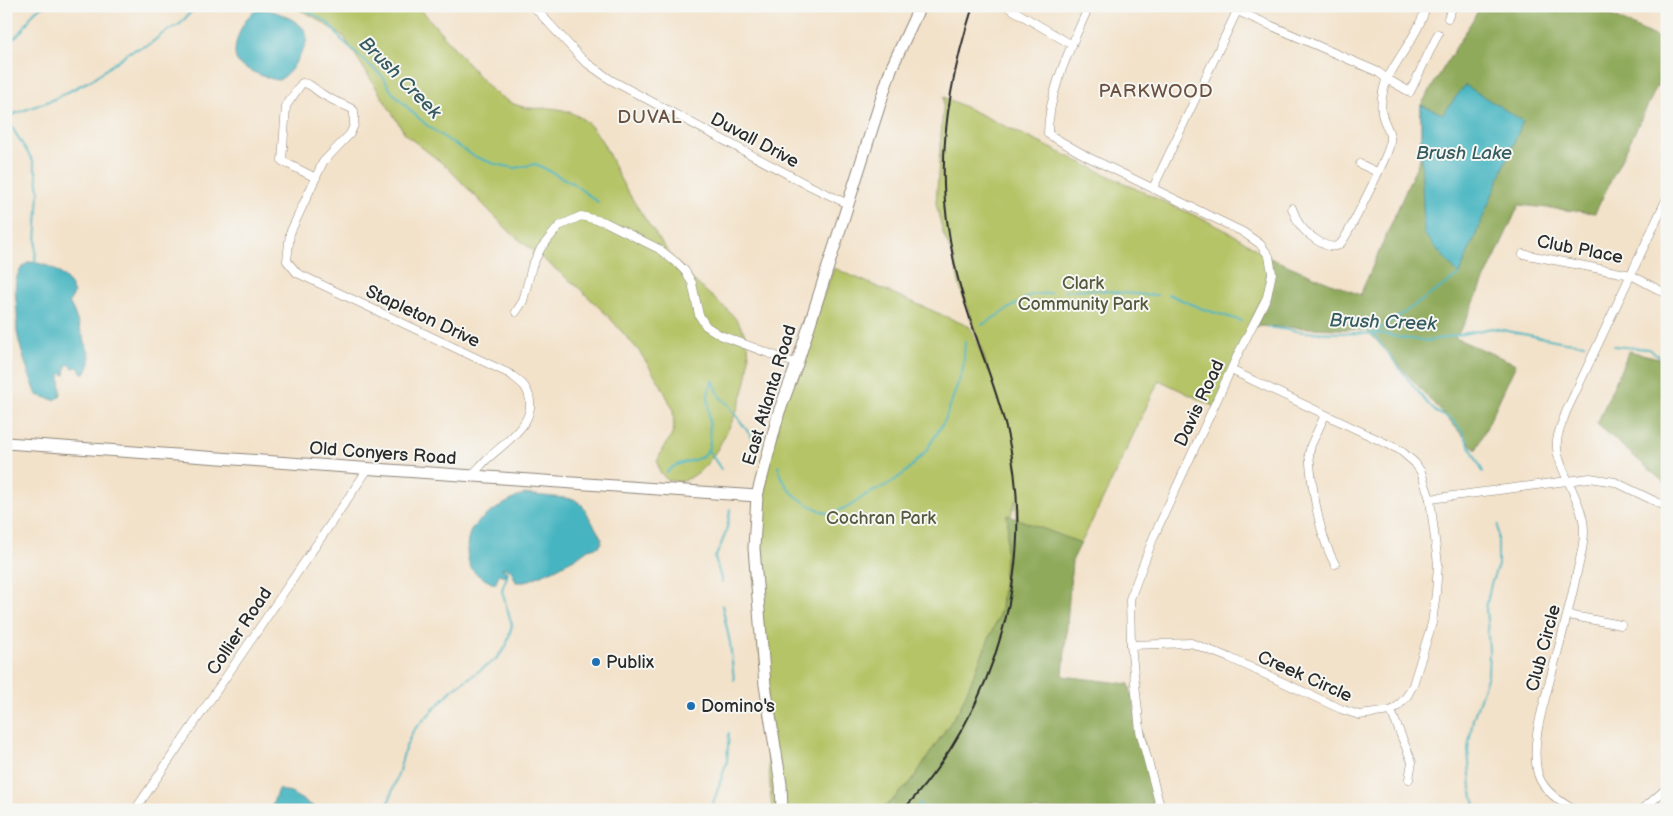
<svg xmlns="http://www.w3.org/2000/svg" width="1673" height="816" font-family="'Balsamiq Sans',sans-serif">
<rect width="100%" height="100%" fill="#f6f6f2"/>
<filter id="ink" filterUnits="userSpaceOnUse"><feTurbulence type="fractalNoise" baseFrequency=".02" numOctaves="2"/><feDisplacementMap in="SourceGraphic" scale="10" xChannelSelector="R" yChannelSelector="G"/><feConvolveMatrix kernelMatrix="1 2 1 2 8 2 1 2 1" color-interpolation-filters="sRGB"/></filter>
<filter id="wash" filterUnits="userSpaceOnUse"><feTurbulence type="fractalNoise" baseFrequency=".0096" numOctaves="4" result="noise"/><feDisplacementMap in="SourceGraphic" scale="20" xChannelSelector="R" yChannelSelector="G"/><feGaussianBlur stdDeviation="1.12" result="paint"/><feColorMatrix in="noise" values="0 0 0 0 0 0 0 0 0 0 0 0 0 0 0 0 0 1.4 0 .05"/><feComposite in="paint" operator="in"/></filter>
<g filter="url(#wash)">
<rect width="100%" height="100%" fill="#f3e2ca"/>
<g fill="#b6c467" stroke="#707849">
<path d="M292 6H418L489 88C502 98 513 106 529 108 536 109 542 108 548 108 561 108 574 113 584 120 604 135 611 163 623 184 638 209 655 234 672 257 681 267 690 278 701 287 719 304 740 315 747 341 754 369 739 411 725 435 716 453 703 475 682 481 678 482 672 481 667 480L660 472 657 462 663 448 671 437 674 428 673 409 660 383 639 351 607 315 579 288 511 233 447 167 406 135 344 37 314 17Z"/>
<path d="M944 97C1012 129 1079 162 1147 194 1187 213 1231 228 1265 256L1267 273V297L1231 370 1217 408 1159 380 1106 493 1081 543 1017 522 1016 499 1008 525 1001 610 960 708 911 782 882 810H772L753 556 773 430 834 268 970 327 989 372 960 287 954 259 943 233 936 203Z"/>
</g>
<g fill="#90aa5c" stroke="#5e6a44">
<polygon points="1481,6 1591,6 1667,42 1667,66 1595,213 1519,205 1464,324 1455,338 1516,364 1476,450 1367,330 1256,326 1270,295 1265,256 1360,295 1421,156 1421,105"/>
<polygon points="1629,351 1667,360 1667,485 1597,424"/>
<polygon points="1007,515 1081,543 1072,561 1063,676 1129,684 1159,810 882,810 911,782 960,708 1001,610 1008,525"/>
</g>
<g fill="#47b5c1" stroke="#397076">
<path d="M262 9C272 10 282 14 291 19 313 31 309 41 297 60 292 69 288 75 279 80 270 80 242 69 237 61 230 49 243 18 254 12 256 10 259 10 262 9Z"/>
<polygon points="1465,85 1523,121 1459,275 1424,234 1421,156 1421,105 1443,114"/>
<path d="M29 262C49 263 68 274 74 294L69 302 74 312 90 356V363L86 373H82L78 367 73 368 69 364 66 366 65 375 61 373C58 381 63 388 60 397L54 400 37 395C29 375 21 353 17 332 16 325 18 319 17 312 16 294 10 273 29 262Z"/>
<path d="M524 494 574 499 582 505 602 539 600 546 588 549 576 558 555 569 525 582H516L511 570 502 567 506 572V577L499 574 496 583C491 584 491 582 486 580 482 577 477 575 473 571 465 561 465 536 474 526 483 516 511 499 524 494Z"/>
<polygon points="278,789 291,793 319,810 269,810 273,803"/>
</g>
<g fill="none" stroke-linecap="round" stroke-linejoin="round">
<g stroke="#47b5c1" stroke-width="2">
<polyline points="299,6 327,22 342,40 383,77 392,92 413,113 428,126 451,142 476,157 495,164 515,168 536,164 572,183 598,202"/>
<polyline points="301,6 308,9 309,6"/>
<path d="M6 43C13 39 21 33 25 26 33 15 31 11 45 6"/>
<polyline points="6,117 52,100 93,79 129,52 150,44 162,34 180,24 196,6"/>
<polyline points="6,118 33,161 37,176 39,190 35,263"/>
<path d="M1064 291C1095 286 1126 296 1157 295"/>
<polyline points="1168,294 1200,308 1242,321"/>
<polyline points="982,325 1031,295 1051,293"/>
<polyline points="1267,327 1305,332 1384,334 1402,338 1428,341 1492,328 1565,342 1585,344"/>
<polyline points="1373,334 1426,402 1436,412 1451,419 1462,431 1483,472"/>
<polyline points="1373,334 1459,275"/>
<polyline points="1614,346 1648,349 1667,360"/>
<polyline points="713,380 720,397 727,403 759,447"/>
<polyline points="708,450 721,469"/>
<path d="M778 466C780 472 782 479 786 485 795 499 813 508 829 514L850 506 866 495 891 483 907 471 926 451 945 420 963 369 965 342"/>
<path d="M667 472C680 456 705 468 710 443L708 394 713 380"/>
<path d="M722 582 715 558C723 542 729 527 730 509"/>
<polyline points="722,605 730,643 734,680"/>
<polyline points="919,803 925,810"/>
<path d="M386 810 399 771 405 749 413 731 453 689 495 660 506 647 512 625 502 591C503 582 510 577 507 568"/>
<polyline points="711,810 727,761 729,733"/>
<polyline points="1476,810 1471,788 1468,749 1473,719 1488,675 1489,650 1486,608 1491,584 1498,565 1498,525"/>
</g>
</g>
</g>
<g filter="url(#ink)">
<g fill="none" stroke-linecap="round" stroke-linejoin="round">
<g stroke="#8f867a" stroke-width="9">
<g id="street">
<polyline points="533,6 584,61 611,80 806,184 848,204"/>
<polyline points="1006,6 1072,45"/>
<path d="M1089 6C1072 45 1048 91 1048 134L1088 157 1243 232 1260 244 1269 256 1272 273 1267 297 1239 352 1154 536 1130 599 1131 645 1140 731 1161 810"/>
<polyline points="1226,6 1378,72 1387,79 1410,92 1438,34"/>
<polyline points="1448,18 1453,6"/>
<polyline points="1360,164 1377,172"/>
<path d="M316 178 282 161 286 106 302 83C311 83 315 90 322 94 331 100 342 104 352 109L354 111V125L350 134 323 162 290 233 287 261 297 273 510 374C515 378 521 382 525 387 544 418 507 441 487 459 482 464 477 470 471 476"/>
<polyline points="1153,188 1237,11"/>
<path d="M1292 208C1294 213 1296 218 1298 222 1304 232 1327 252 1339 245 1346 241 1386 158 1389 147 1393 131 1385 128 1382 114 1380 104 1383 90 1386 80 1388 76 1392 71 1394 67 1405 48 1421 28 1426 6"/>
<polyline points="1523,254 1631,275 1667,294"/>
<polyline points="516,312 523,301 532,266 541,248 559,226 581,216 605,222 659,249 678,264 685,271 692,283 699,315 706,326 720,335 797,364"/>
<path d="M1325 415 1311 445 1309 454C1312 487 1319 536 1335 564"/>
<polyline points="1430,499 1590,478 1615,482 1667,507"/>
<polyline points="1568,615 1621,625"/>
<polyline points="1131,645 1191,643 1230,658 1341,709 1359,715 1391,711 1398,706 1407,696 1413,685 1432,623 1436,593 1438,564 1430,499 1421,472 1415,463 1400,450 1231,370"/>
<polyline points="1391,711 1412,762 1409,779"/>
<polyline points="135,810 368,469"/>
<path d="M1575 810C1560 802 1540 789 1537 770 1532 742 1541 714 1548 687 1558 651 1568 614 1576 577 1579 562 1584 547 1584 532 1585 502 1554 466 1557 441 1558 431 1563 421 1566 412L1667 198"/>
<polyline points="1642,810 1667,788"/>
</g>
</g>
<g stroke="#8f867a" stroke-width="13">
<g id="secondary">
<polyline points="6,443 757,496"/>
<polyline points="782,810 781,784 765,685 754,548 757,496 779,412 797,364 891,69 920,6"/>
</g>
</g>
<use href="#street" stroke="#fff" stroke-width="8"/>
<use href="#secondary" stroke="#fff" stroke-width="11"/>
<path stroke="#2b2b2b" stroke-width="2" d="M903 810C997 710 1039 562 1006 428 994 380 973 334 960 286 954 265 950 242 947 220 937 148 951 74 973 6"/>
</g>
</g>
<g fill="#1f6fb2" stroke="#f6f6f2" stroke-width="2">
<circle cx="596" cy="662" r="5"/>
<circle cx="691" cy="706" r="5"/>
</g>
<g text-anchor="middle" stroke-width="4" stroke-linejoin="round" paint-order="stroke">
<g font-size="18" fill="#2b2b2b" stroke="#f6f6f2">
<text transform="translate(755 140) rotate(28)" y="6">Duvall Drive</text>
<text transform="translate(1580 249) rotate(11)" y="6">Club Place</text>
<text transform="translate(423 316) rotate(25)" y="6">Stapleton Drive</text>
<text transform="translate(769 395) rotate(-73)" y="6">East Atlanta Road</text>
<text transform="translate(1199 403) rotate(-65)" y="6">Davis Road</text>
<text transform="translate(383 453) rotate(4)" y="6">Old Conyers Road</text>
<text transform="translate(239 631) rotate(-56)" y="6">Collier Road</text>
<text transform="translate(1543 648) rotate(-75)" y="6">Club Circle</text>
<text transform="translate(1305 676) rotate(24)" y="6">Creek Circle</text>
</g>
<g font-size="18" fill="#55593d" stroke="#f6f6f2">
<text x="1083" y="289">Clark<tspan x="1083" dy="21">Community Park</tspan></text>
<text x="881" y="524">Cochran Park</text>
</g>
<g font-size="18" fill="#2b2b2b" stroke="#f6f6f2" text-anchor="start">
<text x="606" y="668">Publix</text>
<text x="701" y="712">Domino's</text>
</g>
<g font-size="19" font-style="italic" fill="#355b60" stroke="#f6f6f2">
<text transform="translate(401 77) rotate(45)" y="7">Brush Creek</text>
<text x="1464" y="159">Brush Lake</text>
<text transform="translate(1383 321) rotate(2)" y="7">Brush Creek</text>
</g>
<g font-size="19" letter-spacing="1" fill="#6c5241" stroke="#f6f6f2">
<text x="1156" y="97">PARKWOOD</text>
<text x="650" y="123">DUVAL</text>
</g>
</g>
<rect width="1673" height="816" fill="none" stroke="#f6f6f2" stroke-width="25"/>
</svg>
